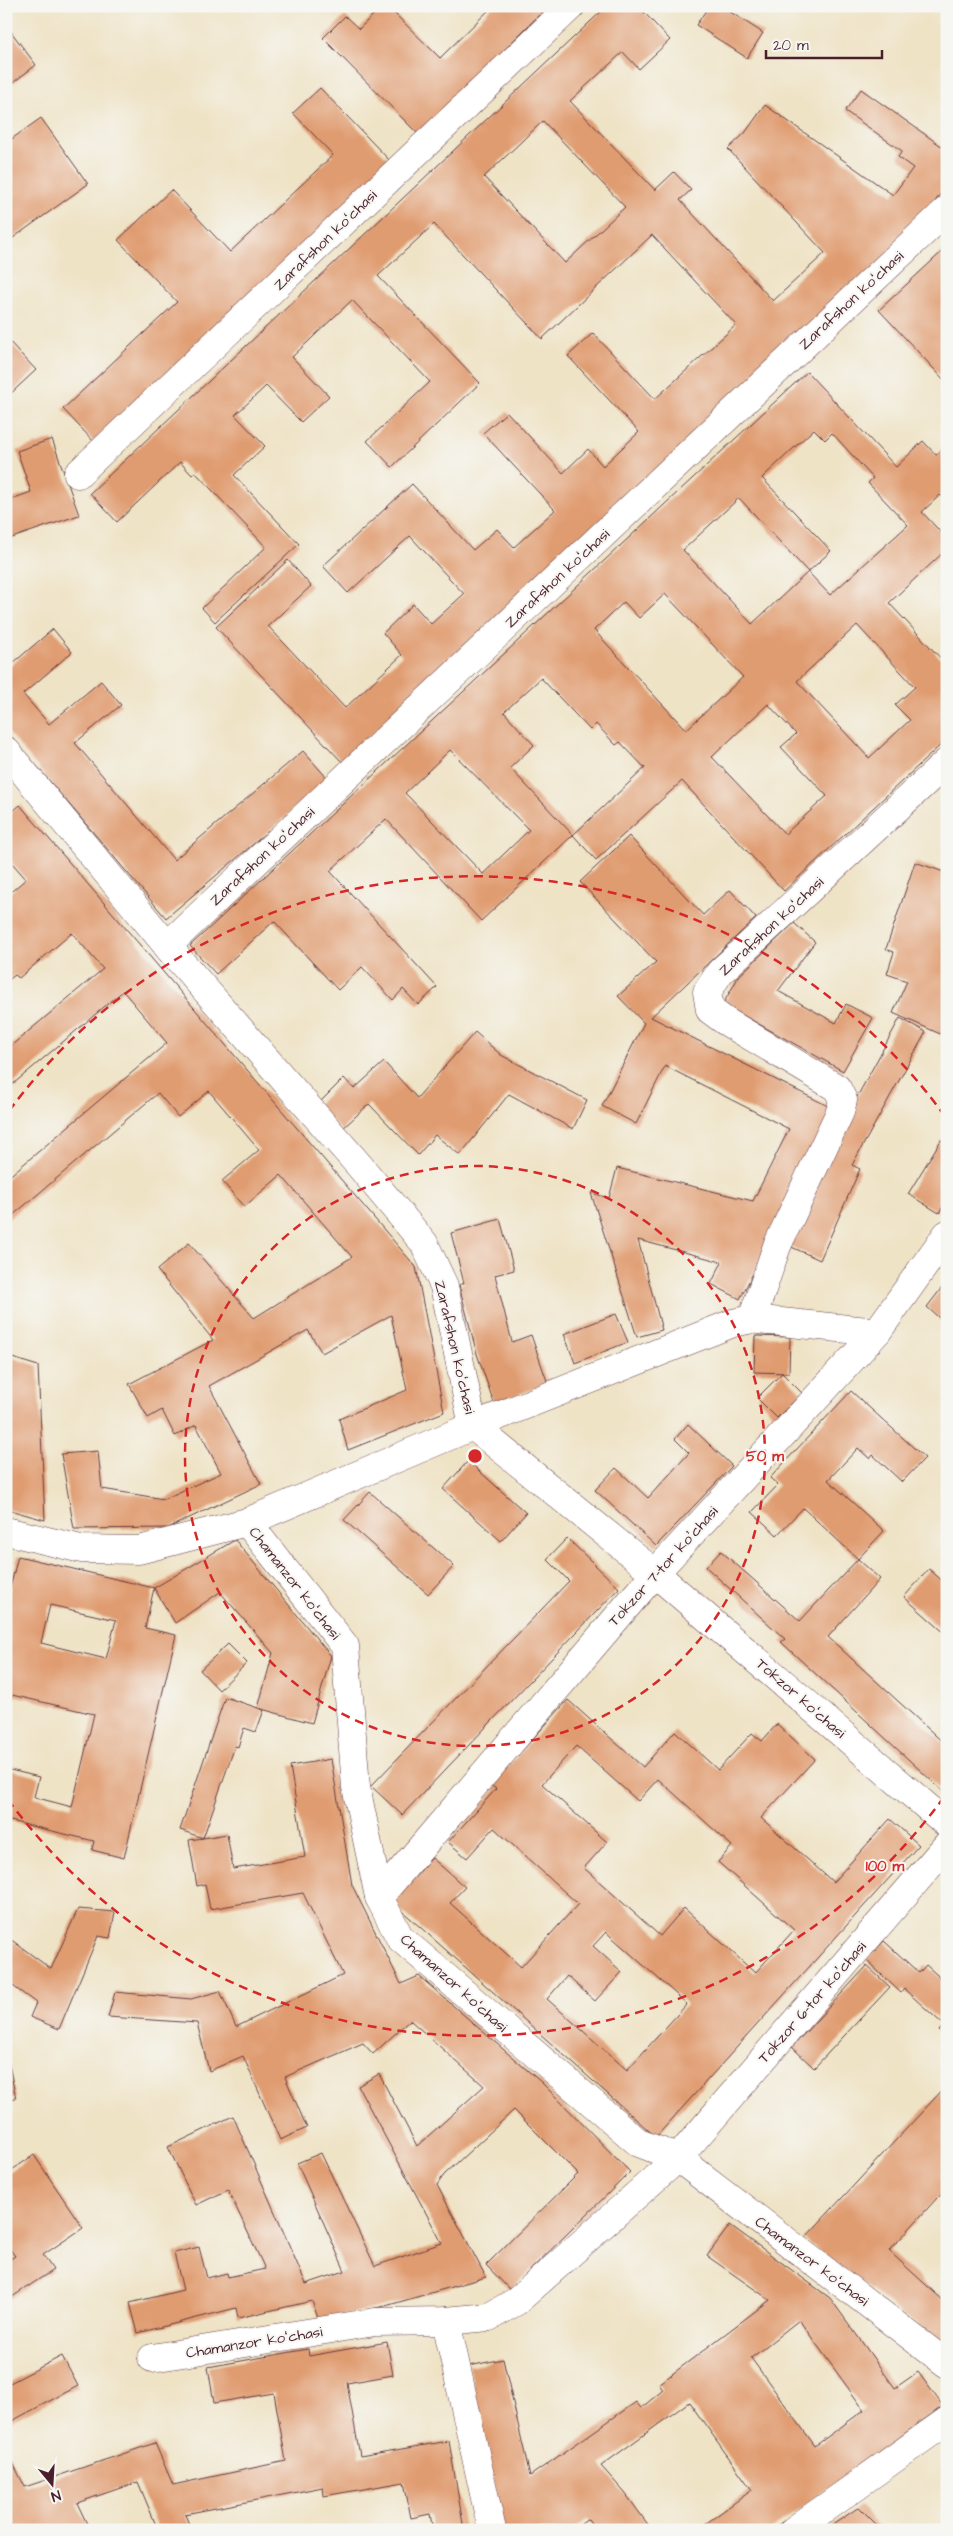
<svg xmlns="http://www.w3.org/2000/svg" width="953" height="2536" font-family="'Architects Daughter',sans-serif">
<rect width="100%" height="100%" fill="#f6f6f2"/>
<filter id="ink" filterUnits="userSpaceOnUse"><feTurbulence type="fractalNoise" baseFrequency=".02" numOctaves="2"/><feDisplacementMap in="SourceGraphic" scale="10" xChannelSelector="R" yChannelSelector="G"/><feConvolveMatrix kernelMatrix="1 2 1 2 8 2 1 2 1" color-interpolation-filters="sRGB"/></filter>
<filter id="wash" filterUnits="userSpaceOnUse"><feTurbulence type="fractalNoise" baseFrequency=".0096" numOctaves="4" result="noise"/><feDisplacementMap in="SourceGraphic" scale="20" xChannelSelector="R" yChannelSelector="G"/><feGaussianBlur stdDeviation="1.12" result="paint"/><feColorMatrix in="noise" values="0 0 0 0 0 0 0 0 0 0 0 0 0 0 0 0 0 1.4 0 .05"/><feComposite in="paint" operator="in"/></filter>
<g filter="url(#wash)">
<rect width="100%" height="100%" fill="#efe3c6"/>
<g id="blocks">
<g fill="#e09c71" fill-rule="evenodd">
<polygon points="382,6 387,6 440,58 493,6 548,6 419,135 323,38 345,16 359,29"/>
<path d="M607 6H638L670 40 639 69 623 52 570 101 655 190 674 172 691 190 680 200 773 301 825 253 728 149 745 133 765 105 893 195 913 168 898 157 902 151 845 111 861 89 947 150V185L904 245 342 762 216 627 288 560 311 586 268 626 345 708 402 655 383 633 413 604 431 624 464 594 410 536 348 593 323 566 412 484 473 550 497 529 514 547 555 510 483 433 507 412 563 473 588 449 603 466 639 432 568 356 593 333 655 399 736 325 652 235 542 339 434 224 378 276 480 383 392 467 367 441 430 382 352 300 292 357 329 396 301 422 266 386 235 415 265 446 234 475 299 544 215 622 202 608 266 547 195 472 192 475 180 462 117 522 90 493ZM543 121 625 207 565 263 484 177Z"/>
<polygon points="709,6 721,6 763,33 747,58 696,25"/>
<polygon points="6,25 36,65 6,88"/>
<polygon points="320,88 393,164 96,444 63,409 177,302 118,240 171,190 230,252 333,155 293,113"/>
<polygon points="41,118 88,184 6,243 6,143"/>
<polygon points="947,247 947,383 879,310"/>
<polygon points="6,338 36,370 6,398"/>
<path d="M807 372 896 467 923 441 936 455 947 446V501L940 495 922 512 947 539V549L889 603 947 665V739L784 891 682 781 596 860 573 835 645 768 620 742 616 745 596 724 590 730 541 678 504 712 534 745 510 768 573 835 481 921 386 819 330 871 437 987 418 1005 403 989 393 1000 362 967 338 990 274 921 216 974 190 946ZM814 429 825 440 832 433 873 478 868 483 908 525 830 595 808 572 752 624 683 550 739 498 808 572 831 551 762 478ZM665 594 743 677 686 730 594 630 624 602 639 618ZM857 625 915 687 895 705 910 720 869 758 797 681ZM768 704 796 734 781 747 827 796 785 834 712 757ZM450 750 529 830 483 874 405 793Z"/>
<polygon points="52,439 79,515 6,540 6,501 31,492 17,451"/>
<polygon points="53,629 72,652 23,694 49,724 101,681 121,705 75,743 174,860 303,751 329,780 166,918 6,730 6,669"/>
<polygon points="20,805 416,1267 444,1412 348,1450 339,1419 407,1390 391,1315 322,1353 308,1330 209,1386 261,1484 168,1528 74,1529 61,1454 98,1451 102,1489 164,1499 221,1473 196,1425 175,1436 162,1410 148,1418 129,1384 213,1340 157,1270 189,1243 254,1318 352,1257 281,1175 244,1207 222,1181 259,1150 209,1091 178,1117 158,1093 6,1221 6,1179 167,1043 123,991 6,1090 6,1050 103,969 72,933 19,978 15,975 6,982 6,896 26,879 6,856 6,817"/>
<polygon points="629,836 703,915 730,890 756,918 651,1017 836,1110 740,1299 711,1284 722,1262 638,1240 662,1330 637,1337 591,1193 609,1198 617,1168 753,1201 789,1129 665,1066 636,1124 602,1106 644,1023 618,996 656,962 580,882"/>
<polygon points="915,862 947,873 947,1037 893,1013 907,981 887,974 894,952 886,949"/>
<polygon points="794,923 815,942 778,991 836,1023 846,1004 873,1018 843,1071 723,1004 739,976"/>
<polygon points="900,1018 926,1032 852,1165 860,1169 820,1260 785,1244 826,1154"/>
<polygon points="475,1032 501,1055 587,1100 573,1129 509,1094 460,1155 435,1135 418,1155 369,1104 341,1130 317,1105 344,1078 354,1089 384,1062 417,1098"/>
<polygon points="941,1140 947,1143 947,1200 939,1213 908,1194"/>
<polygon points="500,1219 514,1270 495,1275 512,1342 531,1335 548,1384 494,1403 477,1354 459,1285 464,1283 451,1233"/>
<polygon points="947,1281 947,1325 927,1307"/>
<polygon points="616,1314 628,1342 575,1363 564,1334"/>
<polygon points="755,1336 790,1337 789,1373 754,1372"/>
<polygon points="6,1356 38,1366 45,1520 6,1509"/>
<polygon points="782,1373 802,1393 777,1418 757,1398"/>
<polygon points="851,1391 925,1458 902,1482 873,1455 870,1459 858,1448 828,1480 884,1531 858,1559 803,1508 777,1535 752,1512 778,1485 770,1478"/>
<polygon points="688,1424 732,1466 656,1546 595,1490 616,1468 648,1498 689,1453 675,1439"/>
<polygon points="468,1461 526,1513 501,1541 443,1489"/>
<polygon points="370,1492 454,1566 428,1594 344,1520"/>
<polygon points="567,1538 619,1588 402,1815 371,1786 569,1581 547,1559"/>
<polygon points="235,1540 331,1656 312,1723 258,1708 273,1653 220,1592 175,1623 154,1588"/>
<polygon points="721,1551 800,1621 858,1559 880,1579 828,1637 947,1746 947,1795 781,1642 785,1639 706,1567"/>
<path d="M18 1556 154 1588 145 1628 176 1635 124 1858 92 1850 94 1841 6 1820V1769L39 1777 34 1797 72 1807 94 1714 12 1695 9 1711 6 1710V1604ZM50 1605 116 1620 106 1659 41 1643Z"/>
<polygon points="929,1569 947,1585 947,1635 904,1597"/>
<polygon points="228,1644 247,1663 219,1690 200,1670"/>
<polygon points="225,1697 264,1710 256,1732 244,1728 238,1747 235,1746 203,1838 227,1834 233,1869 305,1857 290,1766 331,1759 352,1885 401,1984 419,1976 542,2083 630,2172 510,2290 486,2265 578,2174 514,2110 444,2175 437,2185 486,2277 389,2305 319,2321 312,2301 238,2318 236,2308 138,2333 130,2303 183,2290 174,2253 199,2247 207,2278 227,2273 228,2277 265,2269 228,2190 196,2205 168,2147 233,2116 306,2284 345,2271 297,2163 321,2153 375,2266 442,2243 358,2086 379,2074 417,2146 484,2086 410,2020 373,2054 363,2043 285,2077 307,2128 280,2140 243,2056 209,2071 197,2023 108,2017 115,1992 191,1999 220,1991 236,2027 343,1975 303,1893 210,1909 205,1884 197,1886 189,1840 203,1838 180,1830"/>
<path d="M568 1700 643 1767 675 1731 718 1770 752 1733 762 1741 777 1724 815 1759 761 1818 833 1882 890 1819 919 1845 656 2137 392 1902 432 1858 465 1887 450 1903 521 1967 578 1904 494 1828 467 1858 448 1842 496 1789 491 1785ZM576 1746 638 1801 658 1779 732 1846 718 1862 794 1930 755 1973 684 1908 660 1936 584 1868 607 1842 542 1784ZM606 1932 687 2004 627 2070 547 1999 567 1976 595 2001 622 1972 593 1946Z"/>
<polygon points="78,1909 115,1912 110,1938 98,1936 59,2029 30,2017 36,2003 6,1981 6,1936 51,1969"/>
<polygon points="884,1941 919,1973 926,1965 947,1984 947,2037 939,2031 944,2025 904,1989 901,1993 866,1960"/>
<polygon points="867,1966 890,1987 814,2068 792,2047"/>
<polygon points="6,2051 16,2098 6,2099"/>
<polygon points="947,2085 947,2187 889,2251 947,2304 947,2348 804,2239"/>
<polygon points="34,2155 83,2228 43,2255 53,2270 6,2301 6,2262 15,2256 6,2244 6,2174"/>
<path d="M730 2225 830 2298 895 2388 918 2372 943 2406 771 2530H697L752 2490 689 2402 601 2466 625 2493 652 2530H596L588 2519 573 2530H503L469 2366 503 2359 530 2476 636 2402 641 2408 663 2390 659 2384 770 2300 707 2256ZM799 2320 864 2410 815 2446 751 2358Z"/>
<polygon points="387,2342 393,2375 347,2383 360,2456 449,2441 464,2530 433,2530 430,2514 411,2518 404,2482 324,2496 323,2487 185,2514 191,2530 158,2530 138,2482 77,2503 90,2530 6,2530 6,2449 25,2487 155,2443 173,2485 286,2461 274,2393 214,2403 208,2367 308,2349 309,2356"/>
<polygon points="62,2356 78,2386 6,2424 6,2385"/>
<polygon points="859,2507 882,2530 825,2530"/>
</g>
</g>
</g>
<g filter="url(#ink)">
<use href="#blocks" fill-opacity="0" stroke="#633c42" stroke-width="1"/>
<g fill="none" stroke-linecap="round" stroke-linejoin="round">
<g stroke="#633c42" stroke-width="29">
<g id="minor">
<polyline points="947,210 167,946 358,1164 424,1243 444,1286 473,1426 655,1573 947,1824"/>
<polyline points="78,474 571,6"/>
<polyline points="6,751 179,960"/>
<polyline points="768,1321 752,1319 777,1246 840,1112 843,1100 837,1088 725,1021 710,1010 707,992 720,972 947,762"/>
<polyline points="247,1522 345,1646 356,1787 379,1897 400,1938 639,2143 678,2158 947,2364"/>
<polyline points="6,1531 81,1549 139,1550 247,1522 473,1426 733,1323 752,1319 877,1332"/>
<polyline points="379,1897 655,1573 877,1332 947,1234"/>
<polyline points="446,2321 492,2530"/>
<polyline points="152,2358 375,2322 446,2321 489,2317 517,2301 678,2158 947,1845"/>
<polyline points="794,2530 947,2421"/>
</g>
</g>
<use href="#minor" stroke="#fff" stroke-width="28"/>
</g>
</g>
<g fill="none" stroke="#d62828" stroke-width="2.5" stroke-dasharray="9 6">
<circle cx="475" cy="1456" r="290"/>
<path d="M944 1797A580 580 0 0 1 9 1801M9 1111A580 580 0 0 1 944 1115"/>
</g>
<g text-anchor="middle" stroke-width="4" stroke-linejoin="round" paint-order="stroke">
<g font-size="15" fill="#4a1f2b" stroke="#f6f6f2">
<text transform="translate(325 240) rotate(-44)" y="5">Zarafshon koʻchasi</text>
<text transform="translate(851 300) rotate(-43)" y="5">Zarafshon koʻchasi</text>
<text transform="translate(557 578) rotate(-43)" y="5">Zarafshon koʻchasi</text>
<text transform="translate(262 856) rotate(-43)" y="5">Zarafshon koʻchasi</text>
<text transform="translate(771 926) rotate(-43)" y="5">Zarafshon koʻchasi</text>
<text transform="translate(455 1347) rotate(77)" y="5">Zarafshon koʻchasi</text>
<text transform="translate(663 1566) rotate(-48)" y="5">Tokzor 7-tor koʼchasi</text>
<text transform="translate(295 1583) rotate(52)" y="5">Chamanzor koʻchasi</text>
<text transform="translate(801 1698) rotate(41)" y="5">Tokzor koʻchasi</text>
<text transform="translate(454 1983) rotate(42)" y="5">Chamanzor koʻchasi</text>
<text transform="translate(812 2002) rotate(-49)" y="5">Tokzor 6-tor koʼchasi</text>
<text transform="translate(812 2261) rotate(37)" y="5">Chamanzor koʻchasi</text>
<text transform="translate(254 2342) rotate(-9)" y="5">Chamanzor koʻchasi</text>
</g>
</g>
<circle cx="475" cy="1456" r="8" fill="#d62828" stroke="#f6f6f2" stroke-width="2.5"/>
<g font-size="15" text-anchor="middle" font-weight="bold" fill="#d62828" stroke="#f6f6f2" stroke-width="4" stroke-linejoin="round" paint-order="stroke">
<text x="765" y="1461">50 m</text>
<text x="885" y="1871">100 m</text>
</g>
<rect width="953" height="2536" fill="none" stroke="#f6f6f2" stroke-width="25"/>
<g transform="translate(52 2484) rotate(162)" stroke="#f6f6f2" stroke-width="4" paint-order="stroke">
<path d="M0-4L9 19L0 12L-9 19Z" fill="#4a1f2b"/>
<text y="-8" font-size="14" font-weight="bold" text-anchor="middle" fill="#4a1f2b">N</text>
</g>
<path d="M766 50v8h116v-8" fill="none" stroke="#4a1f2b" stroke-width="2.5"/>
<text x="773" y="50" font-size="15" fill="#4a1f2b" stroke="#f6f6f2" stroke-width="4" paint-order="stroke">20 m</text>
</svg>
